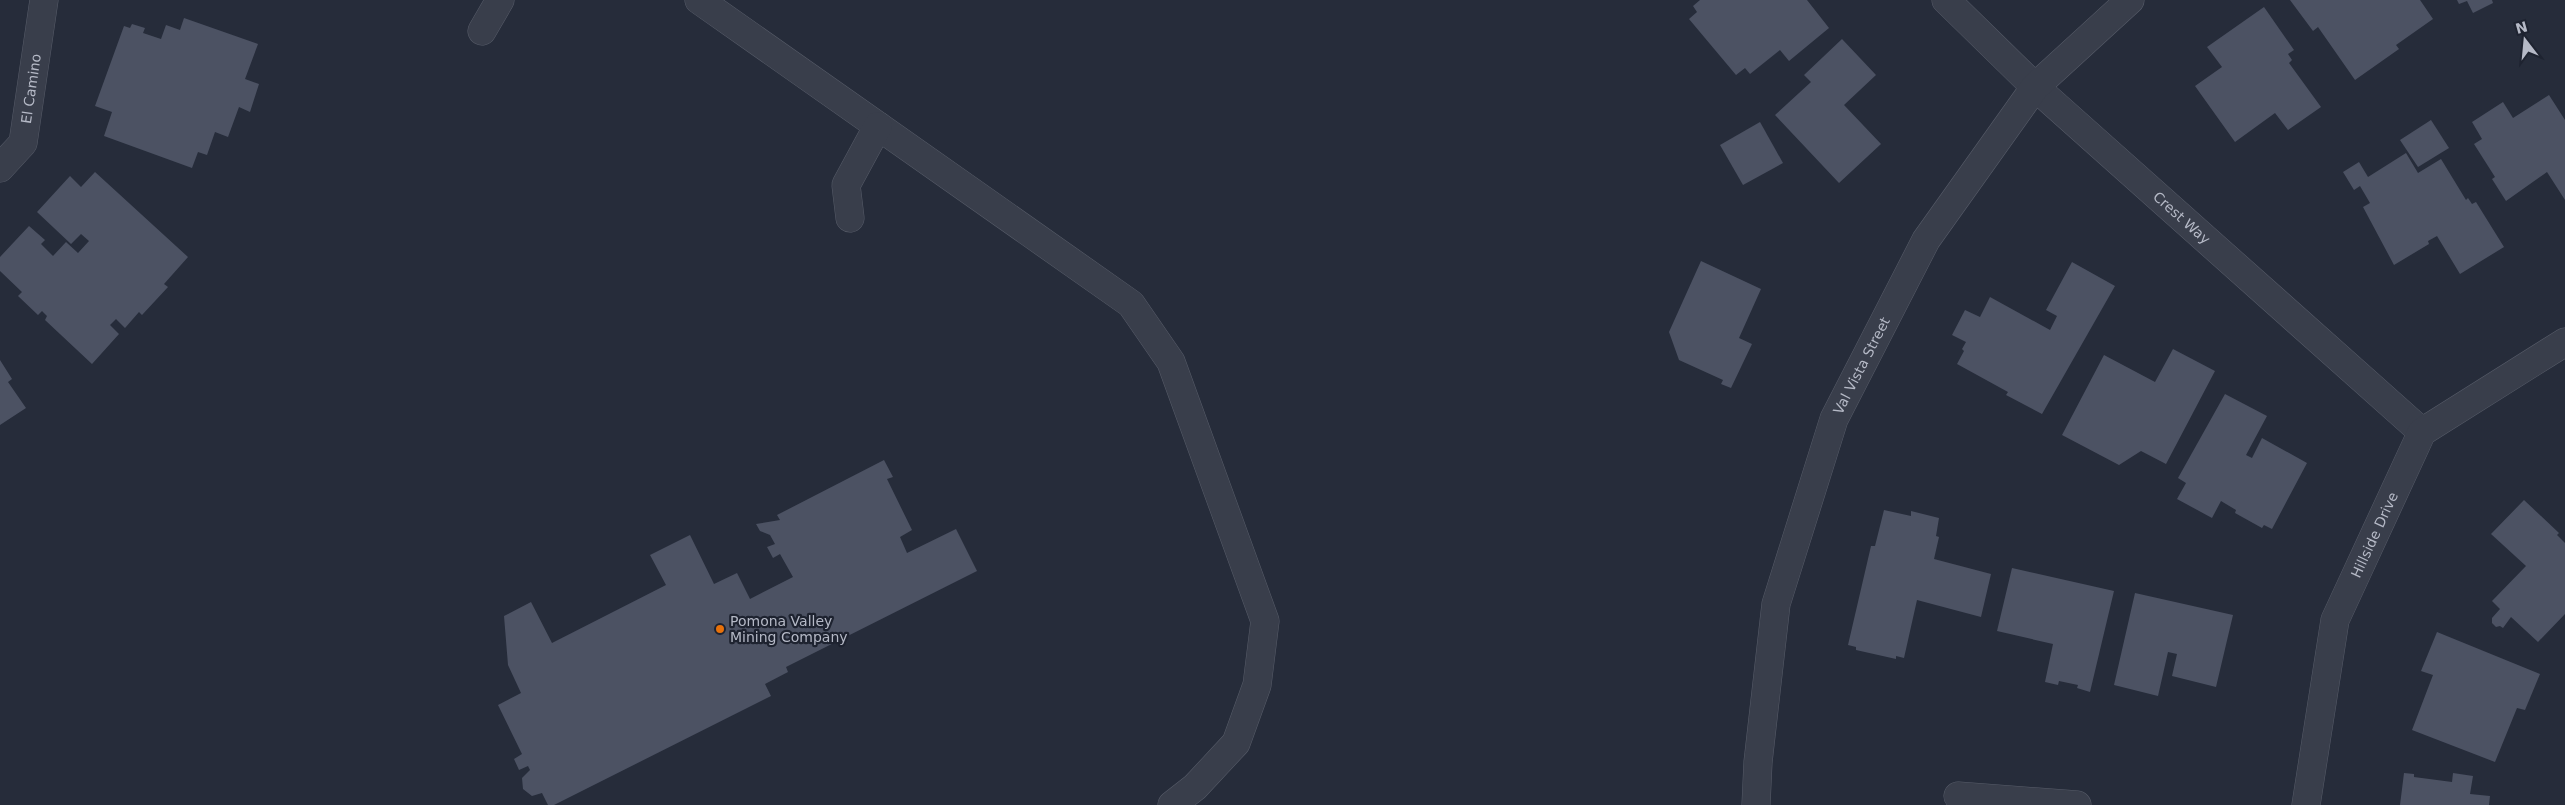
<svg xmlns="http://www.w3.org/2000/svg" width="2565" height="805" font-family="'DejaVu Sans',sans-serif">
<rect width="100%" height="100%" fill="#262c3a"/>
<g fill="#4c5263">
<polygon points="1700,0 1807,0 1829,28 1789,61 1780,50 1750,74 1745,68 1736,75 1689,19 1697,12 1693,6"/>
<polygon points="2290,0 2420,0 2433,19 2396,45 2399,49 2355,80 2318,27 2313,31"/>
<polygon points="2457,0 2492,0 2493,3 2473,13 2467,1 2459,4"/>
<polygon points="2264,7 2294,50 2288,54 2292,60 2289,63 2321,107 2288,130 2275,113 2235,142 2195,86 2222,67 2207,47"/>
<polygon points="184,18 258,44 245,79 259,84 250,112 239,107 228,137 215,132 207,155 198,152 192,168 104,136 112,112 95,106 124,26 130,28 132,24 145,28 143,33 161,39 166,25 180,30"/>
<polygon points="1842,39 1876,75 1844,105 1881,144 1839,183 1775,115 1811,82 1804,75"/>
<polygon points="2549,95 2565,120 2565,200 2547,172 2506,201 2492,179 2495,177 2474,144 2482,139 2472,122 2503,102 2513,118"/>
<polygon points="2431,120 2449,148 2418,167 2400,140"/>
<polygon points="1760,122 1783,163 1743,185 1720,145"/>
<polygon points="2406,153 2418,173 2441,159 2466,200 2468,198 2472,204 2476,202 2504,247 2460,274 2437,236 2428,241 2429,244 2394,265 2363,207 2370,203 2360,186 2354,190 2343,172 2359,162 2368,177"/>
<polygon points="95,172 188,257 164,284 168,287 142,315 139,312 125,328 116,319 110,325 119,334 92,364 45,320 47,316 42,311 38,315 18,296 22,292 0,271 0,257 29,226 45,240 41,244 53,256 66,242 78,253 89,241 81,234 71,244 37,212 70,176 81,187"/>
<polygon points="1701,261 1761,289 1739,338 1752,344 1731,388 1721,384 1723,380 1679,360 1669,332"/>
<polygon points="2072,262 2115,286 2042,414 2006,395 2008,392 1957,364 1964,351 1962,349 1966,342 1952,335 1965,310 1980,317 1990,297 2050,330 2057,316 2046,310"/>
<polygon points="2173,349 2215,371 2166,464 2141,451 2119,465 2062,435 2104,355 2155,382"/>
<polygon points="0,360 12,379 8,382 26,408 0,425"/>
<polygon points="2225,394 2267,416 2246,455 2252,458 2262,438 2307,463 2272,529 2264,525 2262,528 2235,513 2236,510 2221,501 2212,518 2177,499 2186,483 2178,478"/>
<polygon points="884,460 893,477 887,479 912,530 900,537 907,553 956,529 977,571 786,667 788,672 765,684 771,696 554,805 548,805 542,793 532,796 523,789 522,778 530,770 528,766 519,770 514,759 522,754 498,705 521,693 508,665 504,616 531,602 552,643 666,585 650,555 690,535 714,584 737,573 750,599 793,577 780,554 773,558 767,547 775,544 770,535 760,531 756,524 780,520 777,515"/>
<polygon points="2524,500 2559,533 2557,535 2565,543 2565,614 2538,642 2511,617 2503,628 2500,626 2496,627 2492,623 2492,618 2500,609 2492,601 2526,566 2491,534"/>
<polygon points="1884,510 1911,516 1911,511 1939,518 1936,536 1939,537 1934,559 1991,574 1981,617 1917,600 1904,658 1896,656 1896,659 1856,650 1856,647 1848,645 1871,546 1875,546"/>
<polygon points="2012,568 2114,591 2090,692 2077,688 2078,685 2059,681 2058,685 2045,682 2053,644 1997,631"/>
<polygon points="2135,593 2233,615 2216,687 2172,676 2177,654 2168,652 2158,696 2114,685"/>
<polygon points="2437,632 2540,674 2525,710 2517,708 2495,762 2412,730 2433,675 2421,671"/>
<polygon points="2404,773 2414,774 2414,777 2452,782 2453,773 2473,776 2470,794 2490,796 2489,805 2400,805"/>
</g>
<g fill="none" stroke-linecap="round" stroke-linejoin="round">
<g stroke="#575c69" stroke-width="29">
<g id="minor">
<polyline points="699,0 1131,304 1171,362 1265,621 1257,685 1236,743 1195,787 1172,805"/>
<path id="s1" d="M1946 0 2035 87 2422 432"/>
<polyline points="482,31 500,0"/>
<path id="s2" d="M0 168 23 143 44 0"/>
<polyline points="850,218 846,185 878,126"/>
<polyline points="1958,796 2077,805"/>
<path id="s3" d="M1756 805 1758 762 1776 604 1834 419 1926 240 2035 87 2130 0"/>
<path id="s4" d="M2306 805 2335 620 2422 432 2565 342"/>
</g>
</g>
<use href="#minor" stroke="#393e4b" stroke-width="28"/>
</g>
<circle fill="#e8710a" stroke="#1e2330" stroke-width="2" cx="720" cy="629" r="5"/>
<g text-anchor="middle" stroke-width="4.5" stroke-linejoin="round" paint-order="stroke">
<g font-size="14" fill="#b5b9c6" stroke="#1e2330">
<text dy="5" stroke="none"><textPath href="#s2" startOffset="89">El Camino</textPath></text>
<text dy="5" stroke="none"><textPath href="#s1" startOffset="321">Crest Way</textPath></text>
<text dy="5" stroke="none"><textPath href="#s3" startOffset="456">Val Vista Street</textPath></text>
<text dy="5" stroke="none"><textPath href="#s4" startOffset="281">Hillside Drive</textPath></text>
</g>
<g font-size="14" fill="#b5b9c6" stroke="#1e2330" text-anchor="start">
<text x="730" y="626">Pomona Valley<tspan x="730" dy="16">Mining Company</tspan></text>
</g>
</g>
<g transform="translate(2525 40) rotate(344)" stroke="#1e2330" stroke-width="4" paint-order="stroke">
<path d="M0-4L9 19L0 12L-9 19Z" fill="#b5b9c6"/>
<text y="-8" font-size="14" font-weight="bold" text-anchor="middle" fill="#b5b9c6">N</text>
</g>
</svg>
